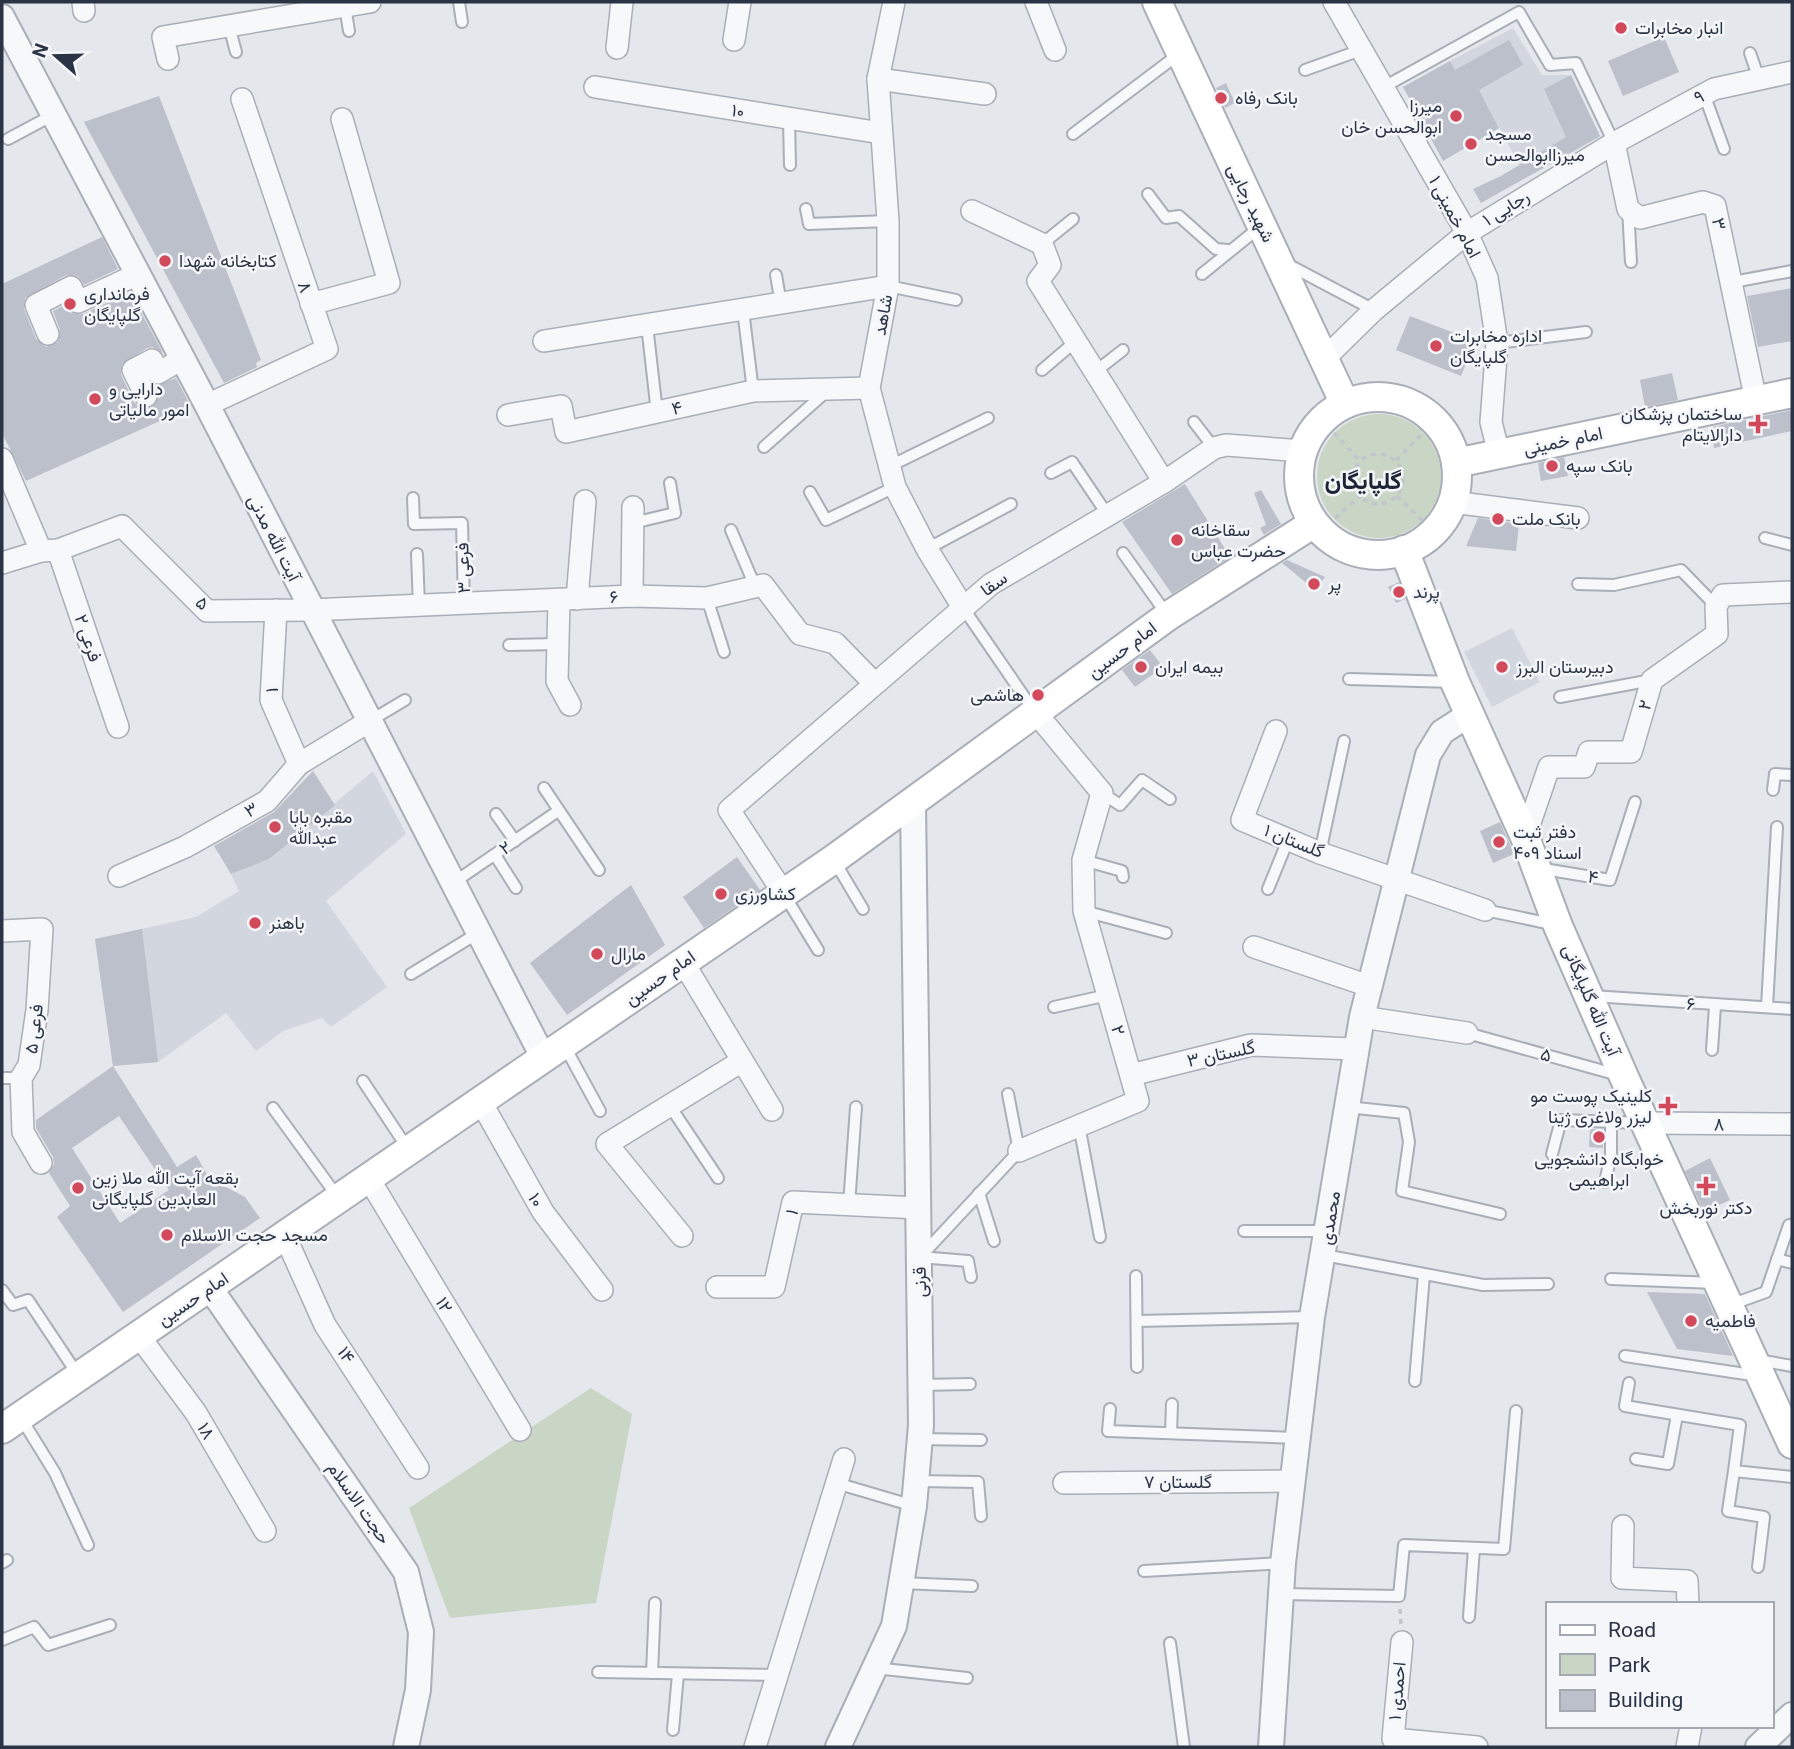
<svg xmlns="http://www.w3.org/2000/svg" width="1794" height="1749" font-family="Roboto,Vazirmatn,sans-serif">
<rect width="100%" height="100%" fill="#e4e7ec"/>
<g fill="#d2d6de">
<polygon points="1513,28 1542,75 1571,75 1600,137 1526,178 1484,99 1473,104 1450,61"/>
<polygon points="1512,628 1540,682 1492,707 1464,652"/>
<polygon points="373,771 406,834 326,901 387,987 331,1027 322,1018 283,1031 256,1051 226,1013 158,1062 113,1066 95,939 196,917 239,891 231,874 269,859"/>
</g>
<g fill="#c9d6c5">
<circle cx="1379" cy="476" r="62"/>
<polygon points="591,1388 632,1414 596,1603 450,1618 409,1508"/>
</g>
<g fill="#bbc0ca" fill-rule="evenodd">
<polygon points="1664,37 1679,72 1623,96 1608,61"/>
<polygon points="1509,40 1523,65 1479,90 1499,128 1443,161 1403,87 1450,61 1455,70"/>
<polygon points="1571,75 1600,136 1481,203 1473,189 1501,176 1566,137 1544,89"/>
<polygon points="1226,83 1235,103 1225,108 1216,88"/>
<polygon points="159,96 261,360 256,363 257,367 224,383 84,122"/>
<polygon points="102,237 118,269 84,285 78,276 66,275 25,298 24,309 36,339 46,347 58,342 60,330 53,311 65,305 71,313 83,314 130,292 163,353 153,347 147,348 122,364 121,375 134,402 145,409 152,407 159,397 155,386 176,378 191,407 26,481 2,433 2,284"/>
<polygon points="1792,288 1792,341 1758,347 1747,296"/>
<polygon points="1410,316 1475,341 1461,376 1396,350"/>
<polygon points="1672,373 1678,400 1645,407 1640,380"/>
<polygon points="1792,410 1792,431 1714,448 1711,427"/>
<polygon points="1564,457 1568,476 1541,481 1538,463"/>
<polygon points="1185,484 1230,557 1172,594 1122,522"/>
<polygon points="1261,490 1281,524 1264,535 1260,528 1266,525 1254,493"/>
<polygon points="1478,518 1519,524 1516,551 1466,546"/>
<polygon points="1287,560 1325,577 1315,590 1282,563"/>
<polygon points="1399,582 1405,599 1396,603 1388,587"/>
<polygon points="1150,650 1163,667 1135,687 1122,670"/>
<polygon points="313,771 335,805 269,859 231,874 214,846 274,812"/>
<polygon points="1500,822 1514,854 1493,863 1480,831"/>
<polygon points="737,857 760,890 704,928 683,897"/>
<polygon points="631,885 665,945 567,1015 530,963"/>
<polygon points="142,929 158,1062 113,1066 95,939"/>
<path d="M113 1066 177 1167 196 1155 209 1178 245 1197 260 1218 123 1312 57 1217 70 1206 49 1173 54 1164 53 1157 36 1128V1120ZM119 1116 169 1190 120 1223 72 1148Z"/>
<polygon points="1590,1129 1603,1129 1603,1148 1589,1147"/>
<polygon points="1710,1158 1730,1200 1704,1212 1685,1171"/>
<polygon points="1647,1292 1705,1294 1733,1356 1677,1349"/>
</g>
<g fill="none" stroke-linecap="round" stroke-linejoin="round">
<g stroke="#a9aeb7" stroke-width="14">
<g id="service">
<polyline points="459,2 462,22"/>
<polyline points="345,6 349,31"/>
<polyline points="229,26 236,52"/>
<polyline points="1750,53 1759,79"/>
<polyline points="1305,70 1361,50"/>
<polyline points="1382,88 1519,12 1550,65 1576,63 1614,143"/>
<polyline points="1704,94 1724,149"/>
<polyline points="789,120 790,165"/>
<polyline points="1073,134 1179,54"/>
<polyline points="8,139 53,115"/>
<polyline points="1148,194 1166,218 1179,216 1216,249 1228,250"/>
<polyline points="806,209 809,224 888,221"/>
<polyline points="1628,209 1631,262"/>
<polyline points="1042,244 1073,219"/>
<polyline points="1287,264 1374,310"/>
<polyline points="1202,274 1260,227"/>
<polyline points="776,275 781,304"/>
<polyline points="1733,282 1792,271"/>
<polyline points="888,286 956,300"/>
<polyline points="743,310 753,391"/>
<polyline points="647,325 657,413"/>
<polyline points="1497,343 1586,332"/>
<polyline points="1042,370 1076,341"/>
<polyline points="1096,371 1123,350"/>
<polyline points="1194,422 1214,448"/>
<polyline points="764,447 827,391"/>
<polyline points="890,466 988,418"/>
<polyline points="1051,473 1072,462 1107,514"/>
<polyline points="810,492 826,520 895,487"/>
<polyline points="413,498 414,524 462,523 464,604"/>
<polyline points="633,523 675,513 670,483"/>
<polyline points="731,530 755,586"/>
<polyline points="1765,538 1792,545"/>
<polyline points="927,549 1011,504"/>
<polyline points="1123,553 1168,616"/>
<polyline points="417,554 419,606"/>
<polyline points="1578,584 1614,585 1681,570 1716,606"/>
<polyline points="707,598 724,652"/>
<polyline points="964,609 1034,711"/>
<polyline points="509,645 557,644"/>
<polyline points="1349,679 1453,682"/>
<polyline points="1560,697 1652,680"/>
<polyline points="368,722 405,700"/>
<polyline points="544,788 599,870"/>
<polyline points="1773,790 1775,774 1792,775"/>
<polyline points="1102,793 1120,805 1142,780 1170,799"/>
<polyline points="496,814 515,841"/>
<polyline points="1320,853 1344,741"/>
<polyline points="495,855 516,888"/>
<polyline points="1083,860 1122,871 1123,877"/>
<polyline points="835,862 863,909"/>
<polyline points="1538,868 1610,880 1635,802"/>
<polyline points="453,883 558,811"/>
<polyline points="1268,889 1288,840"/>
<polyline points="785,896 818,950"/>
<polyline points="1485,910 1556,925"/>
<polyline points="1084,911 1166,933"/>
<polyline points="411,974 478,933"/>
<polyline points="1592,996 1792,1009"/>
<polyline points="1054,1007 1108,995"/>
<polyline points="1767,1007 1777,827"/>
<polyline points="1467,1033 1618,1075"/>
<polyline points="564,1045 600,1111"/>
<polyline points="1712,1050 1715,1006"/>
<polyline points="2,1078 21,1078"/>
<polyline points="363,1081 408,1149"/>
<polyline points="670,1106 718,1178"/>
<polyline points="1347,1107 1404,1113 1409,1142 1402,1191 1500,1214"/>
<polyline points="273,1108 337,1196"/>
<polyline points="1079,1125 1100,1237"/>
<polyline points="1552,1154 1561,1120 1641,1123"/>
<polyline points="1605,1182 1611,1155 1611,1122"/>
<polyline points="979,1193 994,1241"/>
<polyline points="849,1205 856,1107"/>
<polyline points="1244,1231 1328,1231"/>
<polyline points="922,1255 1019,1151 1008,1094"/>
<polyline points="1324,1255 1483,1285 1548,1284"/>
<polyline points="920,1257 968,1261 971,1277"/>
<polyline points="1777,1259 1792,1263"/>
<polyline points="1136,1276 1137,1367"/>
<polyline points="1611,1279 1716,1283"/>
<polyline points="2,1290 13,1305 28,1300 78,1375"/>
<polyline points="1730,1305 1766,1292 1789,1225"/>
<polyline points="1137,1321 1312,1317"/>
<polyline points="1625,1356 1759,1376"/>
<polyline points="1758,1360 1792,1366"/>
<polyline points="1415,1381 1424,1275"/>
<polyline points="1629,1383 1625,1406 1740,1425 1734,1471 1792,1477"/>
<polyline points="921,1385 970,1384"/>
<polyline points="1110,1409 1108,1431 1297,1438"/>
<polyline points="21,1418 55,1473 88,1545"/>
<polyline points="1171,1433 1172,1404"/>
<polyline points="920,1439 981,1440"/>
<polyline points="1636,1459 1668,1464 1677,1415"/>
<polyline points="1734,1471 1728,1511 1764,1517 1758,1567"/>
<polyline points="916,1481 978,1482 981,1516"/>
<polyline points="836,1483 914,1506"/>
<polyline points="2,1563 7,1560"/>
<polyline points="1144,1571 1283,1563"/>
<polyline points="901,1583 972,1586"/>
<polyline points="1280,1594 1399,1596 1404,1545 1504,1549 1516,1411"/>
<polyline points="1469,1617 1474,1548"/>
<polyline points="2,1640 34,1627 48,1645 110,1625"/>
<polyline points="1170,1643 1184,1747"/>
<polyline points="875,1668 967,1678"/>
<polyline points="598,1672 778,1675"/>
<polyline points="652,1673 655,1603"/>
<polyline points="673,1730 678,1674"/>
</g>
</g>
<g stroke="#a9aeb7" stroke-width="24">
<g id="minor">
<polyline points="83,2 84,11"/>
<polyline points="894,2 878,79 888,221 888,286 869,388 895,487 927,549 964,609"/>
<polyline points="1036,2 1055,50"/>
<polyline points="1334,2 1467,233 1487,278 1497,343 1491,422 1499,454"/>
<polyline points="734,40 740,2"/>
<polyline points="617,48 622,2"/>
<polyline points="168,59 163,37 370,2"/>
<polyline points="878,79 985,94"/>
<polyline points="595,87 881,133"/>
<polyline points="1614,143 1628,209 1640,218 1703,202 1715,206 1756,401"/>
<polyline points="972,211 1042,244 1050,265 1038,281 1164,482"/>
<polyline points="311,304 389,283 342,119"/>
<polyline points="48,334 36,305 71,287 78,302 138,274"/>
<polyline points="544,341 888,286"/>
<polyline points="1326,357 1374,310 1467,233 1614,143 1714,89 1792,72"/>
<polyline points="146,396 133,370 152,360 158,373 182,359"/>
<polyline points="207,405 327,349 242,99"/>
<polyline points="508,415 561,406 566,432 753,391 869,388"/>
<polyline points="2,459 41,551"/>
<polyline points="1452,502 1578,518"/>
<polyline points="58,550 118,727"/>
<polyline points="2,563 41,551 58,550 122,526 207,611 310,610 632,596 707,598 763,585 800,634 835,643 874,683"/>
<polyline points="632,596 633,507"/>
<polyline points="577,599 585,501"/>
<polyline points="559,601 557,681 570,705"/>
<polyline points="276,610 271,700 299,764"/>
<polyline points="1276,731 1242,820 1320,853 1485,910"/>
<polyline points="1525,837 1549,767 1584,767 1589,752 1631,752 1652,680 1717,634 1716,606 1723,595 1792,592"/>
<polyline points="119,876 185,847 267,801 299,764 368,722"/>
<polyline points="783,892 729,810 991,584 1164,482 1214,448 1226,445 1303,451"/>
<polyline points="2,931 42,929 37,1010 29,1065 21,1078 23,1132 41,1163"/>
<polyline points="1254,947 1369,986"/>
<polyline points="683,962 772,1110"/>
<polyline points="1362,1017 1467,1033"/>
<polyline points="1131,1075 1251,1045 1355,1049"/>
<polyline points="481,1102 543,1212 602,1290"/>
<polyline points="1645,1123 1792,1124"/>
<polyline points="1019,1151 1138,1101 1084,911 1083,860 1102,793 1036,713"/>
<polyline points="369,1179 520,1430"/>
<polyline points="285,1236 325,1325 418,1468"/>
<polyline points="682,1236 607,1144 742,1061"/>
<polyline points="717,1287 774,1287 793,1202 919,1208"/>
<polyline points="139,1336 196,1413 265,1531"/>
<polyline points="1064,1483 1292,1481"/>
<polyline points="1623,1526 1622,1578 1687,1581 1688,1604"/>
<polyline points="1402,1642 1393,1739 1477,1747"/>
<polyline points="755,1747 844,1459"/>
<polyline points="1687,1747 1691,1726"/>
</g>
</g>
<g stroke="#a9aeb7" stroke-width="28">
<g id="tertiary">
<polyline points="2,17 207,405 544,1059"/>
<polyline points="210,1288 406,1572 421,1632 418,1690 406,1747"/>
<polyline points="838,1747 894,1626 914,1506 921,1425 913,803"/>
<polyline points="1271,1747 1283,1563 1312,1317 1362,1017 1428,755 1442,732 1470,714"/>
<polyline points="1758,1747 1792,1715"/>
</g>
</g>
<g stroke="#a9aeb7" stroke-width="32">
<g id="secondary">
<polyline points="1157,2 1345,404"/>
<circle cx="1378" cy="476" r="79"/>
<polyline points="1456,463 1792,393"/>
<polyline points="1404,550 1455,682 1525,837 1558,926 1624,1077 1792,1444"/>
<polyline points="2,1429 834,859 1168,616 1314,523"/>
</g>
</g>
<g stroke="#c2c5cb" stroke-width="3.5" stroke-dasharray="5 5" stroke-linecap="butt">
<polyline points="1334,433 1360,461"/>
<circle cx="1378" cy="479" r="25"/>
<polyline points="1396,460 1424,432"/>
<polyline points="1397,496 1423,521"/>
<polyline points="1335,518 1360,496"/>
<polyline points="1400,1609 1401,1626"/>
</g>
<use href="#service" stroke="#f7f8fa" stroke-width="10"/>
<use href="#minor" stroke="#f7f8fa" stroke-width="21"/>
<use href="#tertiary" stroke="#f7f8fa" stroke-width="24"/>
<use href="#secondary" stroke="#fff" stroke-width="28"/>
</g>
<g fill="#d1495b" stroke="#f4f6f9" stroke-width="2.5">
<circle cx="1621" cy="28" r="7"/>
<circle cx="1221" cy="98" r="7"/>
<circle cx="1456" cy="116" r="7"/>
<circle cx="1471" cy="144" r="7"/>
<circle cx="165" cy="261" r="7"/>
<circle cx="70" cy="304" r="7"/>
<circle cx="1436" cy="346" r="7"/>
<circle cx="95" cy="399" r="7"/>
<path d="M1754.5 413.5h7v7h7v7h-7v7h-7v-7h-7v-7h7z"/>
<circle cx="1552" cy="466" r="7"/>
<circle cx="1498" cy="519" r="7"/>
<circle cx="1177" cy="540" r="7"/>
<circle cx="1314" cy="584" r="7"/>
<circle cx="1399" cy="592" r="7"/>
<circle cx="1141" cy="667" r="7"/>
<circle cx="1502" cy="667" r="7"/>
<circle cx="1038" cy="695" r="7"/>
<circle cx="275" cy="827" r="7"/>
<circle cx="1499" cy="842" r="7"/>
<circle cx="721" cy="894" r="7"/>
<circle cx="255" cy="923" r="7"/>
<circle cx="597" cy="954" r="7"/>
<path d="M1664.5 1095.5h7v7h7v7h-7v7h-7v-7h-7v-7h7z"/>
<circle cx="1599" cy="1137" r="7"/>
<path d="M1702.5 1175.5h7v7h7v7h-7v7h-7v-7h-7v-7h7z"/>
<circle cx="78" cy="1188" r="7"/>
<circle cx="167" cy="1235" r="7"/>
<circle cx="1691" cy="1321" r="7"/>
</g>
<g text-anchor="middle" stroke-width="5" stroke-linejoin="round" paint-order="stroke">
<g font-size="18" fill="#2b3445" stroke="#f4f6f9" text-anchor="start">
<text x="1635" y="34">انبار مخابرات</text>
<text x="1235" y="104">بانک رفاه</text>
<text x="1442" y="112" text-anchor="end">میرزا<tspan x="1442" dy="21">ابوالحسن خان</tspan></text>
<text x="1485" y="140">مسجد<tspan x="1485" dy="21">میرزاابوالحسن</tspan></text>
<text x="179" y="267">کتابخانه شهدا</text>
<text x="84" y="300">فرمانداری<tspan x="84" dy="21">گلپایگان</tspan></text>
<text x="1450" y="342">اداره مخابرات<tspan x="1450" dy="21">گلپایگان</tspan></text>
<text x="109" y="395">دارایی و<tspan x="109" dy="21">امور مالیاتی</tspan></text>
<text x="1742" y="420" text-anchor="end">ساختمان پزشکان<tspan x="1742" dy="21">دارالایتام</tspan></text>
<text x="1566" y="472">بانک سپه</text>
<text x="1512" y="525">بانک ملت</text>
<text x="1191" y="536">سقاخانه<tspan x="1191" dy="21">حضرت عباس</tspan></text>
<text x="1328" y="590">پر</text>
<text x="1413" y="598">پرند</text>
<text x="1155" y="673">بیمه ایران</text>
<text x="1516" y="673">دبیرستان البرز</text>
<text x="1024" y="701" text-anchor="end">هاشمی</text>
<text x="289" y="823">مقبره بابا<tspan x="289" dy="21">عبدالله</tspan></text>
<text x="1513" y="838">دفتر ثبت<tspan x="1513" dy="21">اسناد ۴۰۹</tspan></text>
<text x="735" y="900">کشاورزی</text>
<text x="269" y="929">باهنر</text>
<text x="611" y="960">مارال</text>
<text x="1652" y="1102" text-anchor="end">کلینیک پوست مو<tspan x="1652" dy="21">لیزر ولاغری ژینا</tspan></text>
<text x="1599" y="1165" text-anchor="middle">خوابگاه دانشجویی<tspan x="1599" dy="21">ابراهیمی</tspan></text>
<text x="92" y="1184">بقعه آیت الله ملا زین<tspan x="92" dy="21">العابدین گلپایگانی</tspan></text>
<text x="1706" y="1214" text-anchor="middle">دکتر نوربخش</text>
<text x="181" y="1241">مسجد حجت الاسلام</text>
<text x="1705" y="1327">فاطمیه</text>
</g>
<g font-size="18" fill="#2b3445" stroke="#f4f6f9">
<text transform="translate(1699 97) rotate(-28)" y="6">۹</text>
<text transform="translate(738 111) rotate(9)" y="6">۱۰</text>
<text transform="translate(1251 203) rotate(64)" y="6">شهید رجایی</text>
<text transform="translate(1506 208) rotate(-32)" y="6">رجایی ۱</text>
<text transform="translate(1455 217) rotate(62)" y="6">امام خمینی ۱</text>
<text transform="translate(1719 224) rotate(77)" y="6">۳</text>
<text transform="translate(305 287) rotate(71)" y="6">۸</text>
<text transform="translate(883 315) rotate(-80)" y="6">شاهد</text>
<text transform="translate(677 408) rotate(-13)" y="6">۴</text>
<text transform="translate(1563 441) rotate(-12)" y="6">امام خمینی</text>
<text transform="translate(274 538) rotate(63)" y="6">آیت الله مدنی</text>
<text transform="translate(463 568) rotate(-92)" y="6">فرعی ۳</text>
<text transform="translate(994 584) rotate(-36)" y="6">سقا</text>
<text transform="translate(614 597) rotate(-4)" y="6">۶</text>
<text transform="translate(202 603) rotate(36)" y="6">۵</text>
<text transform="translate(88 638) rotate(71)" y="6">فرعی ۲</text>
<text transform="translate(1122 650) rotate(-37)" y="6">امام حسین</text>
<text transform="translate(272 690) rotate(-89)" y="6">۱</text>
<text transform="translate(1645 705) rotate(-74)" y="6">۲</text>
<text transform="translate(251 810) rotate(-29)" y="6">۳</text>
<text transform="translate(1294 841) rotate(22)" y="6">گلستان ۱</text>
<text transform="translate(505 848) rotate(-34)" y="6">۲</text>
<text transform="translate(1593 877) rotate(10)" y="6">۴</text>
<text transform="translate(660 978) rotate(-35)" y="6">امام حسین</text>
<text transform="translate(1591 1000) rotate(67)" y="6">آیت الله گلپایگانی</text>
<text transform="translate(1691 1004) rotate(5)" y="6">۶</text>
<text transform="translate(34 1029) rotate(-83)" y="6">فرعی ۵</text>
<text transform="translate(1118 1030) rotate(74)" y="6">۲</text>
<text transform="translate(1221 1054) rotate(-12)" y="6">گلستان ۳</text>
<text transform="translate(1546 1055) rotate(16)" y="6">۵</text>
<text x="1719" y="1130">۸</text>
<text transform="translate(536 1200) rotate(60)" y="6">۱۰</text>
<text transform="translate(792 1212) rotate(-71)" y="6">۱</text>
<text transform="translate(1330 1218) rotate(-81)" y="6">محمدی</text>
<text transform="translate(920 1282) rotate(-91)" y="6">قرنی</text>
<text transform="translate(193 1299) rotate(-34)" y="6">امام حسین</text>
<text transform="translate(444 1305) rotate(59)" y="6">۱۲</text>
<text transform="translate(346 1355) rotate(55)" y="6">۱۴</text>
<text transform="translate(206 1431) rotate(60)" y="6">۱۸</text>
<text x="1178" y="1488">گلستان ۷</text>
<text transform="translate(359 1503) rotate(55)" y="6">حجت الاسلام</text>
<text transform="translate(1397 1691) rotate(-85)" y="6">احمدی ۱</text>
</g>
<g font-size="24" font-weight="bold" fill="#1d2536" stroke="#f4f6f9">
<text x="1363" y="489">گلپایگان</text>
</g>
</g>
<rect width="1794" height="1749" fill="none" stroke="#2b3445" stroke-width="7"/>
<rect x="1546" y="1602" width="228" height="126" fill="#f4f6f9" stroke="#a4a8b1" stroke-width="2"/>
<rect x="1560" y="1625" width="35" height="10" fill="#ffffff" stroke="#a4a8b1" stroke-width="2"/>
<text x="1608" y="1637" font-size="21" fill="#2b3445">Road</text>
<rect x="1560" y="1654" width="35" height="21" fill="#c9d6c5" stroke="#a4a8b1" stroke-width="2"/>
<text x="1608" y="1672" font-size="21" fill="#2b3445">Park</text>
<rect x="1560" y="1690" width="35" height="21" fill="#bbc0ca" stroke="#a4a8b1" stroke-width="2"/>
<text x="1608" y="1707" font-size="21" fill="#2b3445">Building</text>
<g transform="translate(56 56) rotate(290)" stroke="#f4f6f9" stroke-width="5" paint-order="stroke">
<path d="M0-5L12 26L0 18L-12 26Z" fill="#2b3445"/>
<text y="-10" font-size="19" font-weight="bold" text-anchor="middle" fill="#2b3445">N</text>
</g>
</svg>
